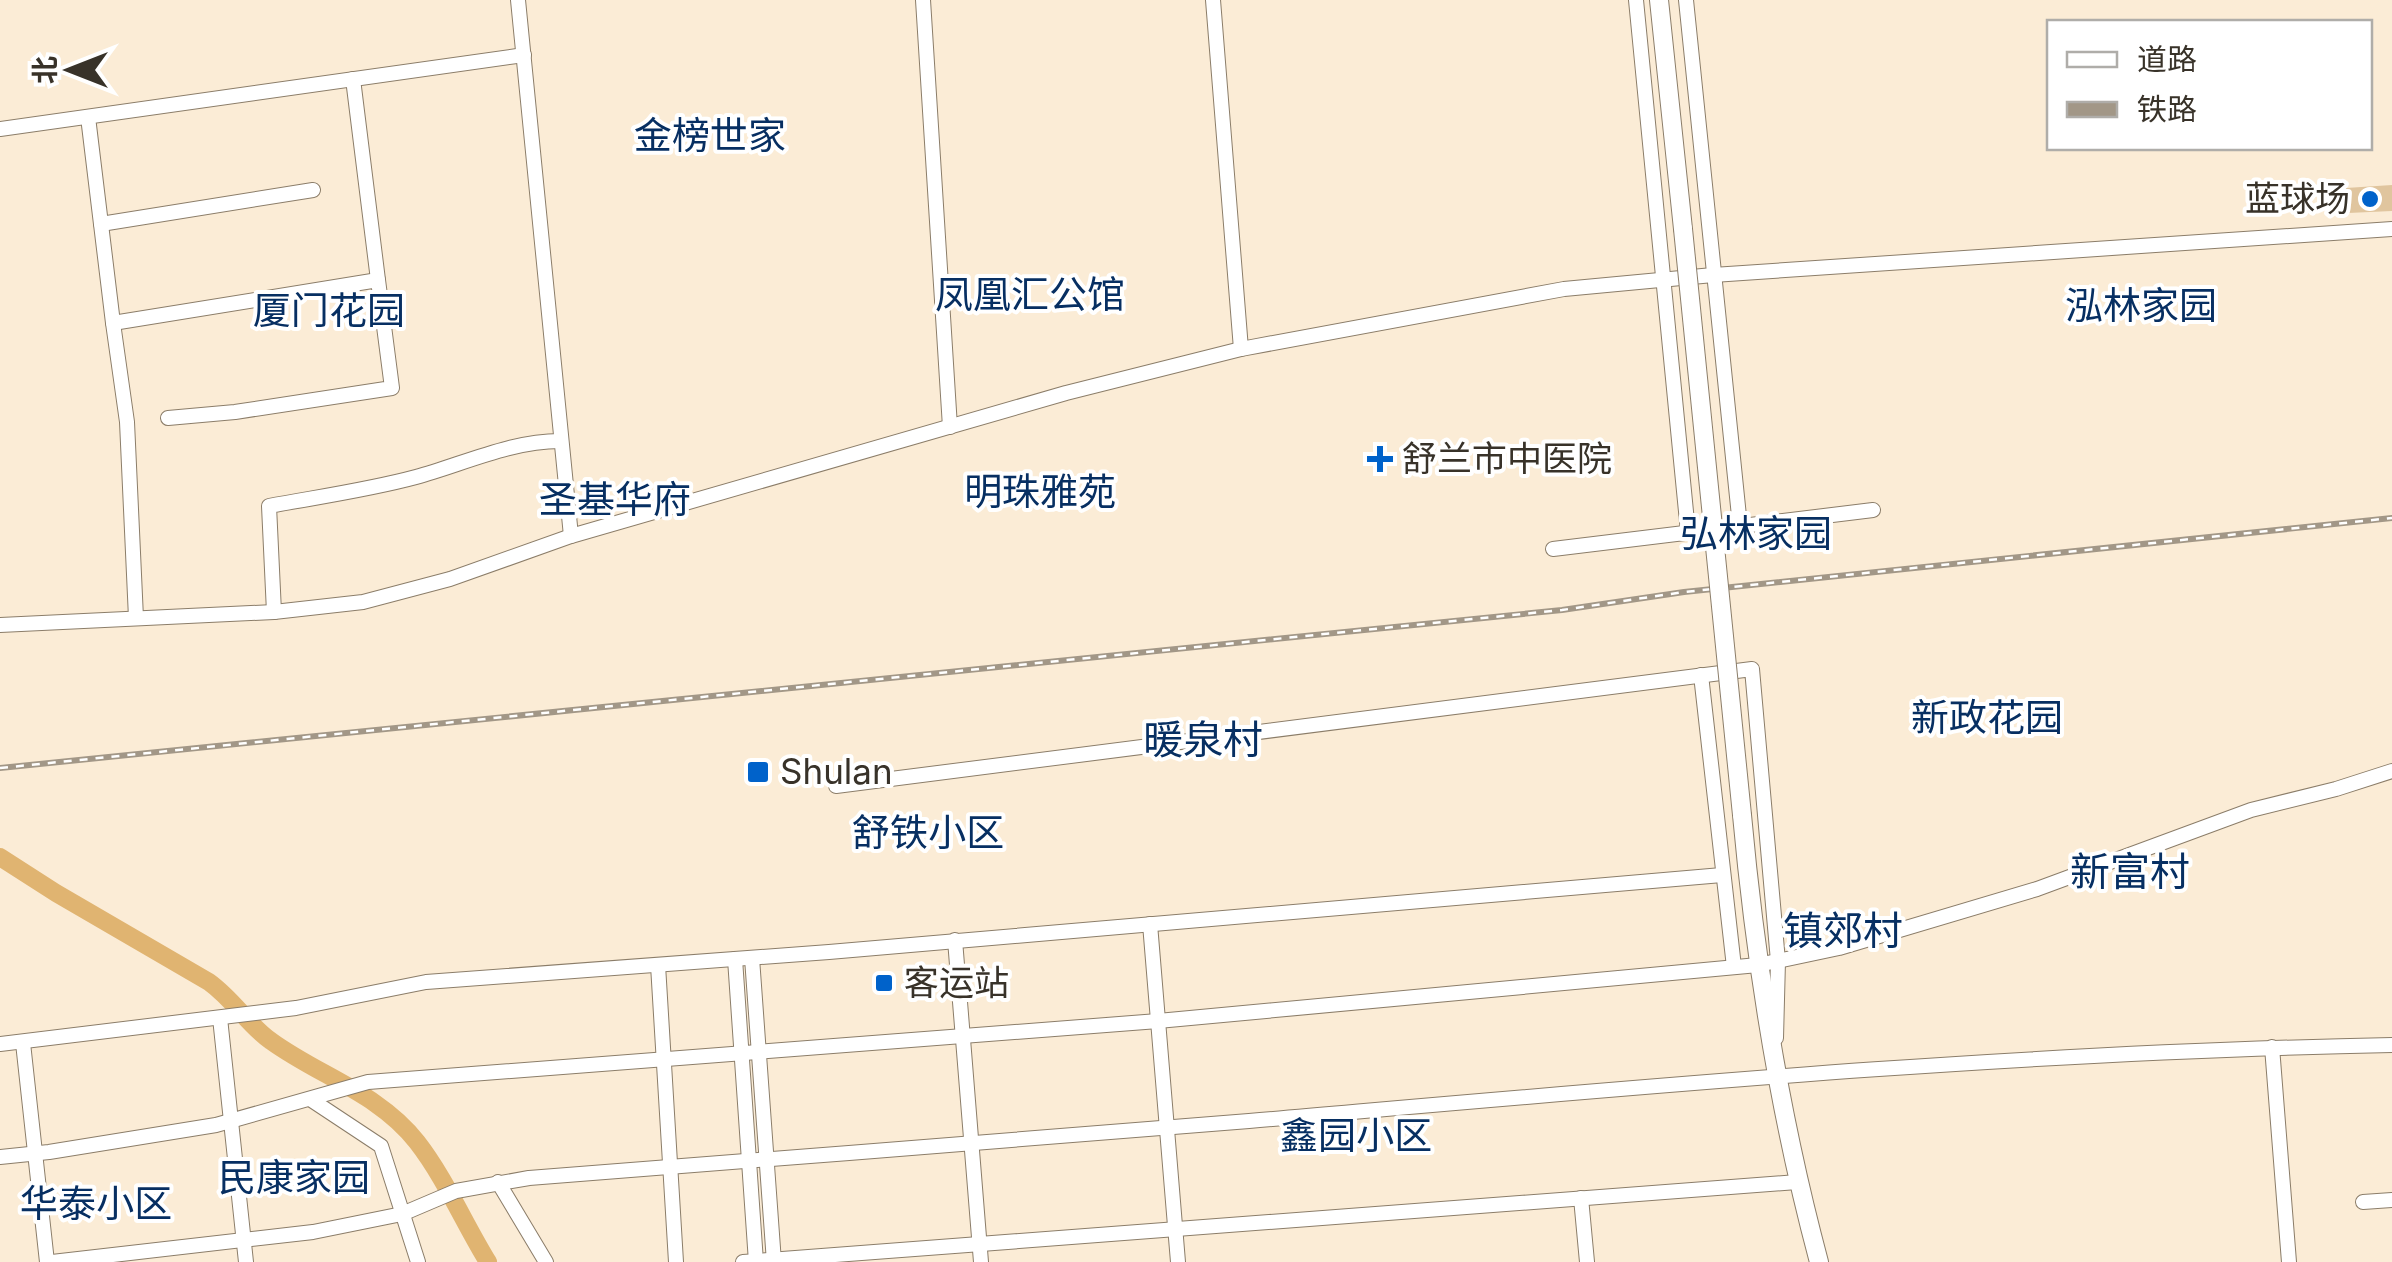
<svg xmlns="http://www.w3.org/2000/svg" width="2392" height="1262" font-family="Inter,'Noto Sans SC',sans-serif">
<rect width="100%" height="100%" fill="#fbecd6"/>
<polygon fill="#e0c59e" points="2392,185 2392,211 2348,213 2346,188"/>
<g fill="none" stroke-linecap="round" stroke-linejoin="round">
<path stroke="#e0b471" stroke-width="18" d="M0 857 56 893 209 982C234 1000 249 1026 271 1041 319 1076 379 1093 417 1142 445 1178 464 1223 488 1262"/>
<g stroke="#8b7d69" stroke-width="16">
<g id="minor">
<polyline points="518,0 571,536"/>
<polyline points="923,0 950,427"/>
<polyline points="1213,0 1241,349"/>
<polyline points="1636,0 1688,532"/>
<polyline points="1686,0 1740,526"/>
<polyline points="353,79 378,280"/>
<polyline points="88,117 113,323 378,280 392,388 235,412 168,418"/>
<polyline points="0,129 524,55"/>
<polyline points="101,224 313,190"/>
<polyline points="113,323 127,422 136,618"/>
<polyline points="1553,549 1873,510"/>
<path d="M274 612 269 506C317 497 368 490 416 477 463 464 511 441 560 441"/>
<polyline points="0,625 274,612 363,602 450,579 571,536 1066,393 1241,349 1564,289 1713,275 2392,229"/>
<polyline points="1701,675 1734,967"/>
<polyline points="836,786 1752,669 1778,961 1776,1038"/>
<polyline points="1150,924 1178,1262"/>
<polyline points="955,940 981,1262"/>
<polyline points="752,958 774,1262"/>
<polyline points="735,959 756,1262"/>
<polyline points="658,965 676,1262"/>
<polyline points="220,1018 246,1262"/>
<polyline points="23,1043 47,1262"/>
<polyline points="0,1044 296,1008 426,982 829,952 1722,875"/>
<polyline points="2272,1047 2289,1262"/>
<polyline points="310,1099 381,1146 418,1262"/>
<polyline points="0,1157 49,1152 216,1125 368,1082 1158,1021 1758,965 1839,948 2037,889 2251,810 2336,789 2392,771"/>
<polyline points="498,1182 546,1262"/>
<polyline points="1581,1198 1587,1262"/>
<polyline points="2363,1202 2392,1200"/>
<path d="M52 1262 313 1232 402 1214 456 1191 529 1178C769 1158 1009 1142 1249 1121 1630 1088 2010 1052 2392 1045"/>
<polyline points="743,1262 1797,1182"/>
</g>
</g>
<g stroke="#8b7d69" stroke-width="20">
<g id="major">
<polyline points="1659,0 1683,229"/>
<path d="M1742 815C1756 968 1779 1113 1819 1262"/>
</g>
</g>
<use href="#minor" stroke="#fff" stroke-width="14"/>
<use href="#major" stroke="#fff" stroke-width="18"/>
<g stroke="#a29787" stroke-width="6">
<polyline id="rail" points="0,768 1562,610 1684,592 2392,518"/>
</g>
<use href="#rail" stroke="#fff" stroke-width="2.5" stroke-dasharray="8" stroke-linecap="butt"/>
<g stroke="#8b7d69" stroke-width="20" stroke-linecap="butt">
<polyline id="major-bridge" points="1683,229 1742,815"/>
</g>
<use href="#major-bridge" stroke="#fff" stroke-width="18"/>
</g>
<g fill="#0062ca" stroke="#fff" stroke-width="4">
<circle cx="2370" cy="199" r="10"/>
<path d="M1375 444h10v10h10v10h-10v10h-10v-10h-10v-10h10z"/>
<rect x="746" y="760" width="24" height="24" rx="5"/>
<rect x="874" y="973" width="20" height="20" rx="5"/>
</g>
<g text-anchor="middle" stroke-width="8" stroke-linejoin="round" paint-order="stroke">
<g font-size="35" fill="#383229" stroke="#fff" text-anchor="start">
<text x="2350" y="211" text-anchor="end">蓝球场</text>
<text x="1402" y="471">舒兰市中医院</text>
<text x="780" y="784">Shulan</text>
<text x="904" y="995">客运站</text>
</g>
<g font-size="38" fill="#072f62" stroke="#fff">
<text x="710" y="149">金榜世家</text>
<text x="1030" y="308">凤凰汇公馆</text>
<text x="2141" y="319">泓林家园</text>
<text x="329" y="324">厦门花园</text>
<text x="1040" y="505">明珠雅苑</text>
<text x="615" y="513">圣基华府</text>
<text x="1756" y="547">弘林家园</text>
<text x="1987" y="731">新政花园</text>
<text x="928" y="846">舒铁小区</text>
<text x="1356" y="1149">鑫园小区</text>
<text x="294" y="1191">民康家园</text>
<text x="96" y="1217">华泰小区</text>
</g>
<g font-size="40" fill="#072f62" stroke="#fff">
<text x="1203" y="754">暖泉村</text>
<text x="2130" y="886">新富村</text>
<text x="1843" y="945">镇郊村</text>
</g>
</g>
<rect x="2047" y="20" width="325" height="130" fill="#ffffff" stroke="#afada9" stroke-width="2.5"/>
<rect x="2067" y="52" width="50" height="15" fill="#ffffff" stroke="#afada9" stroke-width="2.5"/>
<text x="2137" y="70" font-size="30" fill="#383229">道路</text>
<rect x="2067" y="102" width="50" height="15" fill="#a29787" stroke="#afada9" stroke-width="2.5"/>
<text x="2137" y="120" font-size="30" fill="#383229">铁路</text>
<g transform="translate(70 70) rotate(270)" stroke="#ffffff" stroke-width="8" paint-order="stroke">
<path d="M0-8L18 38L0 25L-18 38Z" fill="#383229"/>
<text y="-15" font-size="28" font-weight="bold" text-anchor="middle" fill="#383229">北</text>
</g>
</svg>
